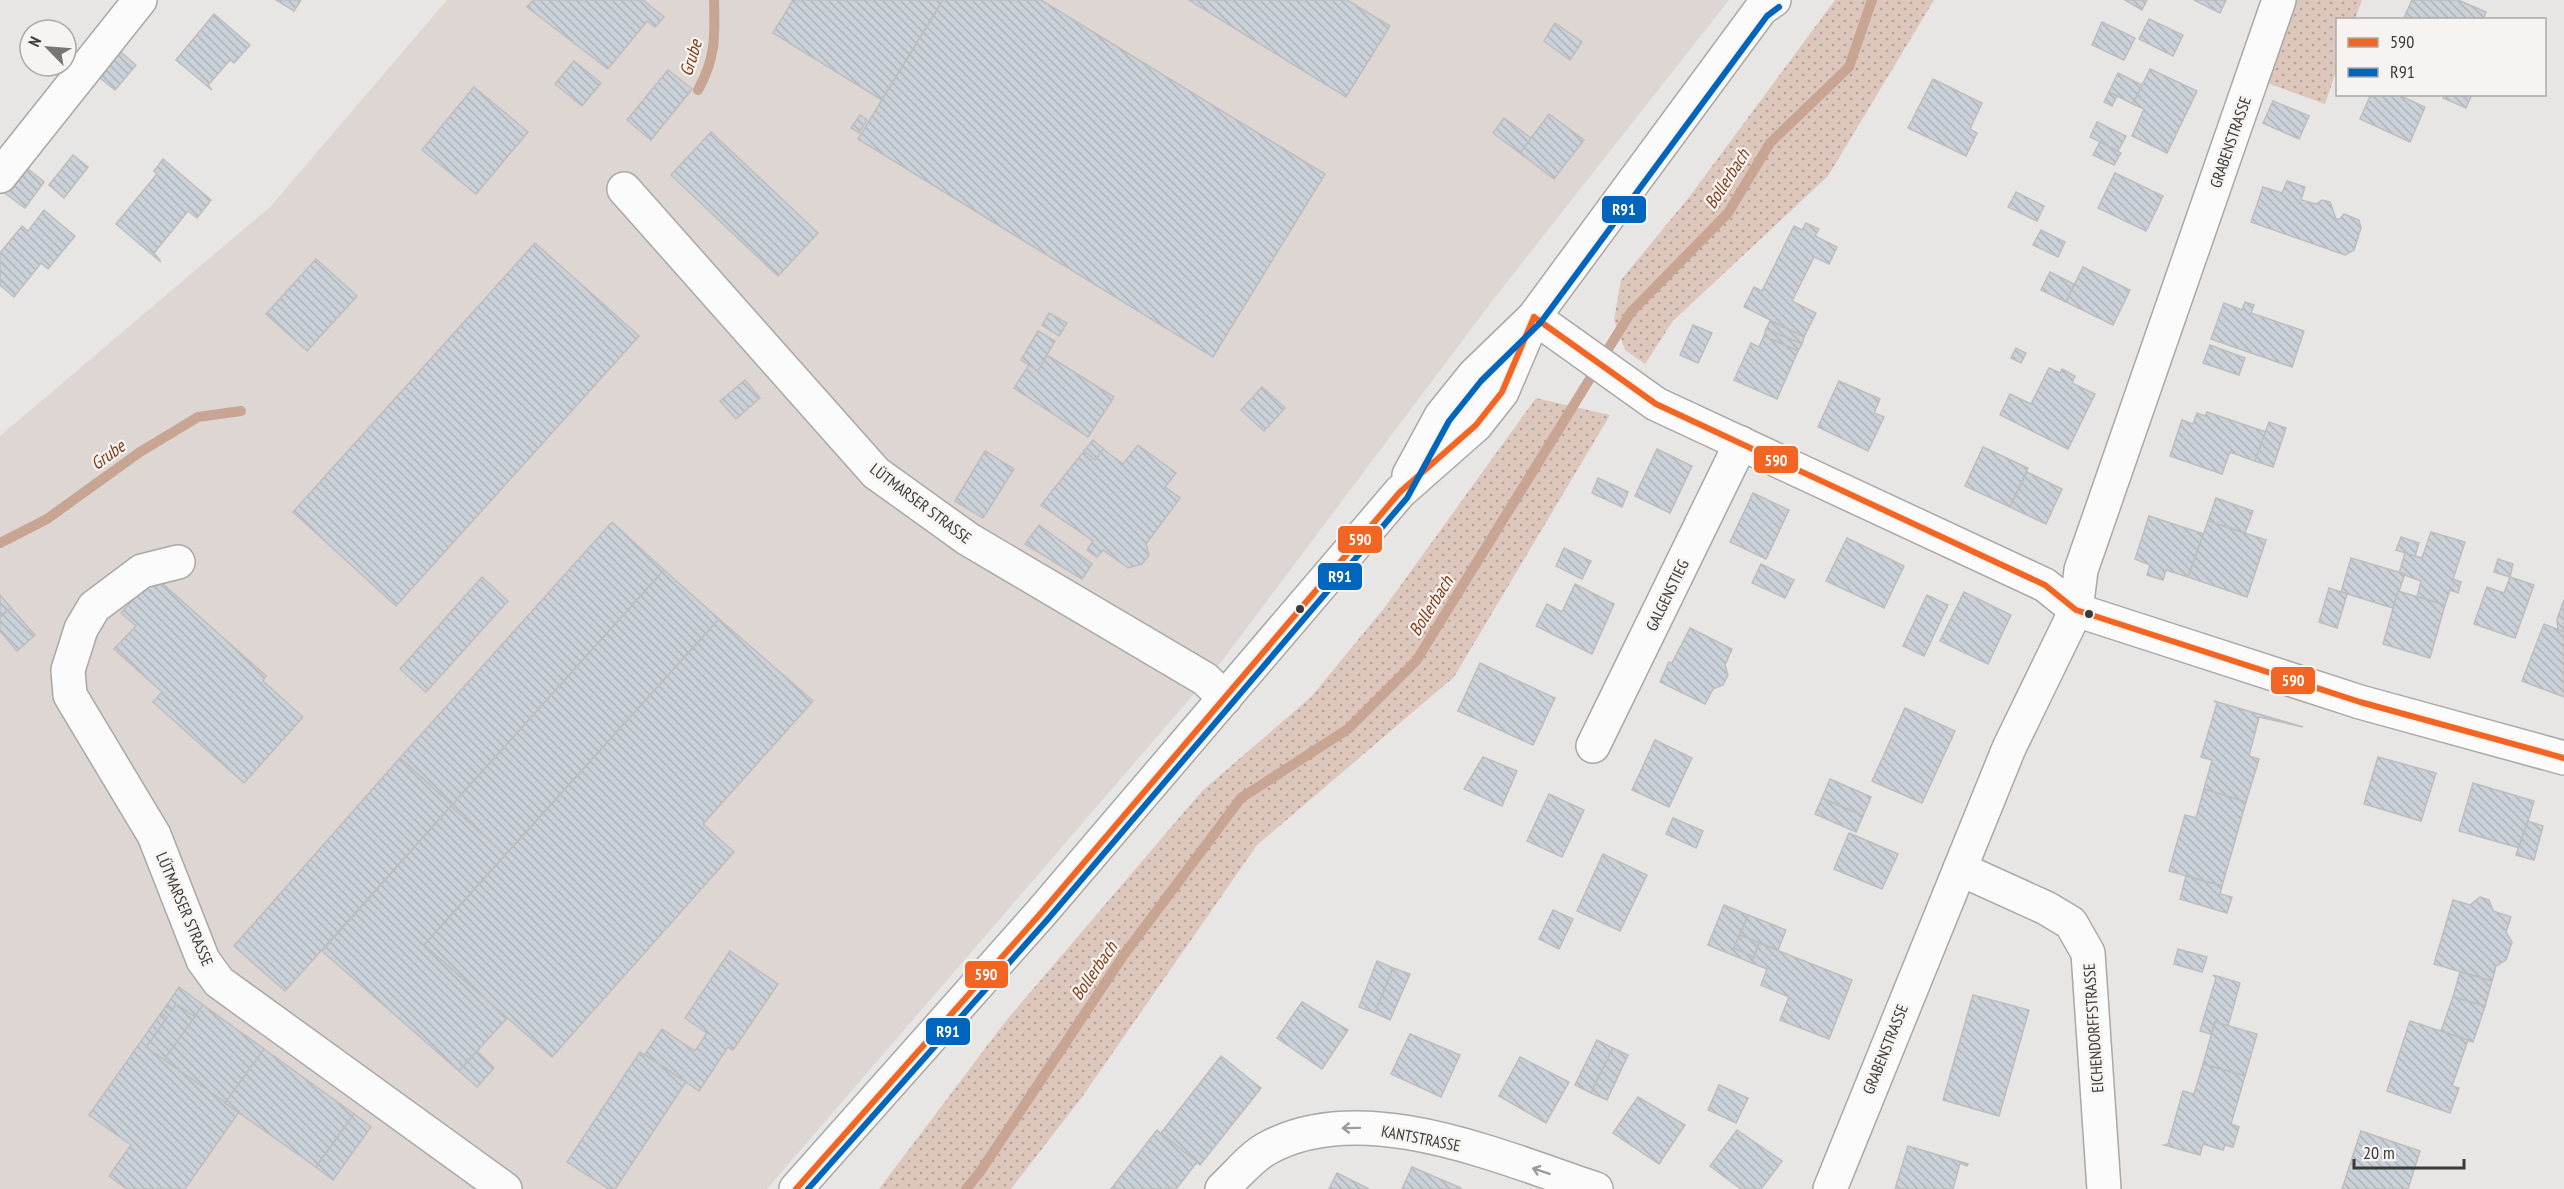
<svg xmlns="http://www.w3.org/2000/svg" width="2564" height="1189" font-family="'PT Sans Narrow',sans-serif">
<defs>
<pattern id="grass-dots" width="8" height="8" patternUnits="userSpaceOnUse" patternTransform="scale(1.5)"><rect width="8" height="8" fill="#ddc7bc"/><path d="M2 2h.1M6 6h.1" fill="none" stroke="#b4a39a" stroke-width="1.8" stroke-linecap="round"/></pattern>
<pattern id="building-back-hatch" width="6" height="6" patternUnits="userSpaceOnUse" patternTransform="scale(1.5)"><rect width="6" height="6" fill="#cad1d8"/><path d="M-1 5l2 2M0 0l6 6M5-1l2 2" fill="none" stroke="#aeb4ba"/></pattern>
</defs>
<rect width="100%" height="100%" fill="#e8e6e5"/>
<polygon fill="#ddd6d2" points="447,0 1729,0 1496,296 1218,666 767,1189 0,1189 0,436 271,206"/>
<g fill="url(#grass-dots)">
<polygon points="1835,0 1934,0 1828,176 1673,321 1645,364 1625,350 1614,320 1621,280 1690,196"/>
<polygon points="2295,0 2362,0 2355,19 2338,20 2337,69 2325,104 2267,83"/>
<polygon points="1536,398 1610,415 1454,677 1257,845 1082,1097 1011,1189 879,1189 1005,1022 1202,791 1311,697 1385,607"/>
</g>
<g fill="none" stroke-linecap="round" stroke-linejoin="round">
<g stroke="#c7a592" stroke-width="10">
<path d="M698 90C716 58 715 35 714 0"/>
<polyline points="0,543 47,519 140,452 198,417 241,411"/>
<polyline points="966,1189 980,1172 1123,956 1241,798 1348,729 1416,661 1631,312 1728,213 1770,143 1849,67 1872,0"/>
</g>
</g>
<g fill="url(#building-back-hatch)" stroke="#bebdbd" stroke-width="1.5">
<polygon points="276,0 301,0 294,11"/>
<polygon points="533,0 643,0 664,17 655,27 647,21 608,69 527,7"/>
<polygon points="793,0 943,0 882,100 773,33"/>
<polygon points="943,0 1041,0 1325,174 1213,357 858,139"/>
<polygon points="1189,0 1347,0 1390,26 1346,97"/>
<polygon points="2125,0 2147,0 2142,10"/>
<polygon points="2194,0 2226,0 2220,13"/>
<polygon points="2412,0 2458,0 2486,12 2483,20 2408,20 2404,18"/>
<polygon points="214,14 250,45 234,63 230,60 208,85 212,90 176,60"/>
<polygon points="2149,19 2183,35 2173,56 2139,39"/>
<polygon points="2102,22 2135,38 2124,60 2092,45"/>
<polygon points="1555,23 1582,42 1570,60 1544,41"/>
<polygon points="116,48 136,65 115,90 95,74"/>
<polygon points="574,61 601,83 582,106 555,84"/>
<polygon points="2150,69 2197,91 2167,153 2132,136 2144,109 2133,104"/>
<polygon points="668,70 692,89 651,140 627,120"/>
<polygon points="2118,73 2142,85 2133,104 2109,92"/>
<polygon points="1933,79 1982,103 1970,129 1977,133 1966,156 1908,128"/>
<polygon points="474,87 528,132 476,194 422,150"/>
<polygon points="2109,92 2117,96 2112,106 2104,102"/>
<polygon points="2371,94 2397,94 2425,107 2410,142 2360,119"/>
<polygon points="2445,94 2472,94 2466,108 2443,98"/>
<polygon points="2273,101 2309,116 2299,139 2263,123"/>
<polygon points="1549,114 1584,140 1554,179 1520,153"/>
<polygon points="860,115 867,120 859,133 851,128"/>
<polygon points="1504,118 1531,138 1520,153 1493,133"/>
<polygon points="2097,122 2126,136 2118,151 2090,137"/>
<polygon points="711,132 818,233 778,276 671,175"/>
<polygon points="2100,142 2121,153 2114,165 2093,155"/>
<polygon points="73,155 88,167 64,198 49,185"/>
<polygon points="163,159 211,200 197,218 188,211 154,253 161,262 116,224 157,174 154,171"/>
<polygon points="22,164 44,182 25,208 2,191"/>
<polygon points="2115,173 2163,196 2146,231 2098,208"/>
<polygon points="2287,181 2305,187 2301,200 2316,204 2322,200 2330,202 2336,219 2340,219 2344,214 2359,220 2361,228 2354,250 2345,255 2251,222 2263,187 2282,193"/>
<polygon points="2016,192 2044,206 2037,221 2008,207"/>
<polygon points="44,210 75,236 48,269 41,263 14,297 0,285 0,253 22,226 28,231"/>
<polygon points="1806,223 1819,229 1815,236 1837,247 1829,264 1814,257 1792,301 1816,313 1804,337 1744,307 1754,287 1762,291 1794,226 1802,230"/>
<polygon points="2041,230 2065,242 2058,257 2033,245"/>
<polygon points="535,243 639,336 396,606 293,512"/>
<polygon points="316,259 357,296 307,351 266,314"/>
<polygon points="2083,267 2130,290 2113,325 2066,302"/>
<polygon points="2050,272 2074,284 2066,302 2041,290"/>
<polygon points="2245,302 2254,305 2251,313 2304,331 2292,367 2211,339 2224,303 2242,310"/>
<polygon points="1049,313 1067,323 1059,336 1042,325"/>
<polygon points="1770,321 1804,337 1802,344 1766,329"/>
<polygon points="1693,325 1712,333 1698,363 1680,355"/>
<polygon points="1766,329 1802,344 1798,351 1764,336"/>
<polygon points="1038,331 1055,341 1038,371 1021,360"/>
<polygon points="1764,336 1798,351 1777,399 1734,380 1751,343 1759,347"/>
<polygon points="2210,345 2245,358 2239,375 2203,363"/>
<polygon points="2016,348 2026,353 2021,363 2011,358"/>
<polygon points="1047,355 1114,397 1088,437 1014,388 1029,365 1038,371"/>
<polygon points="2049,368 2060,373 2062,369 2075,376 2072,383 2095,394 2068,449 2000,415 2010,394 2031,404"/>
<polygon points="745,380 760,398 736,419 720,401"/>
<polygon points="1839,381 1880,399 1874,413 1884,417 1868,451 1818,427"/>
<polygon points="1262,387 1285,408 1264,431 1241,410"/>
<polygon points="2207,412 2266,432 2255,461 2230,452 2222,474 2170,456 2182,420 2193,424 2197,413 2205,416"/>
<polygon points="2269,422 2286,428 2273,467 2255,461"/>
<polygon points="1093,440 1104,449 1095,460 1084,451"/>
<polygon points="1138,445 1176,473 1165,487 1180,498 1146,544 1149,555 1142,564 1128,568 1103,550 1097,557 1087,550 1093,541 1041,505 1084,451 1095,460 1103,449 1123,464"/>
<polygon points="1983,447 2028,468 2010,507 1965,486"/>
<polygon points="1657,449 1692,466 1670,513 1635,496"/>
<polygon points="985,451 1014,469 983,518 955,501"/>
<polygon points="2027,472 2062,489 2046,524 2010,507"/>
<polygon points="1598,478 1628,492 1622,507 1592,493"/>
<polygon points="1753,493 1789,510 1766,559 1730,542"/>
<polygon points="2216,498 2253,511 2245,533 2208,521"/>
<polygon points="2149,516 2204,534 2188,577 2166,570 2163,580 2147,575 2150,565 2135,559"/>
<polygon points="2208,521 2266,540 2247,597 2188,577"/>
<polygon points="612,522 664,570 452,805 400,758"/>
<polygon points="1039,525 1092,564 1082,579 1025,544"/>
<polygon points="2431,532 2465,542 2453,579 2461,582 2458,593 2450,590 2445,605 2417,597 2421,581 2399,573 2405,553 2422,558"/>
<polygon points="2401,537 2419,543 2415,556 2396,550"/>
<polygon points="1847,538 1904,566 1884,608 1826,581"/>
<polygon points="1564,548 1591,561 1582,579 1556,566"/>
<polygon points="2351,558 2405,574 2393,608 2341,592"/>
<polygon points="2498,559 2513,564 2510,577 2494,572"/>
<polygon points="1761,564 1794,580 1785,598 1752,583"/>
<polygon points="664,570 719,619 505,855 451,806"/>
<polygon points="154,576 266,676 263,681 303,717 244,783 153,702 162,692 114,649 136,626 121,613"/>
<polygon points="482,577 508,601 426,692 400,669"/>
<polygon points="2510,577 2534,585 2515,638 2474,624 2487,587 2504,593"/>
<polygon points="1575,584 1614,604 1592,654 1536,626 1547,604 1562,612"/>
<polygon points="2329,588 2347,594 2337,628 2319,622"/>
<polygon points="2398,591 2445,605 2430,658 2383,644"/>
<polygon points="1964,592 2011,615 1988,664 1940,641"/>
<polygon points="0,595 11,608 0,617"/>
<polygon points="1927,595 1948,605 1924,656 1903,646"/>
<polygon points="2564,600 2564,632 2558,630 2557,619"/>
<polygon points="11,608 35,635 17,651 0,631 0,617"/>
<polygon points="719,619 813,701 703,824 734,852 552,1057 424,945"/>
<polygon points="2544,624 2564,632 2564,697 2522,681"/>
<polygon points="1690,628 1732,649 1725,665 1728,675 1723,685 1713,689 1705,704 1660,682 1669,662 1672,663"/>
<polygon points="1480,663 1555,698 1533,745 1458,711"/>
<polygon points="2214,701 2303,727 2259,717 2249,756 2259,759 2246,802 2204,789 2212,760 2201,757 2217,703"/>
<polygon points="1905,708 1955,731 1922,803 1872,781"/>
<polygon points="1655,740 1692,758 1669,807 1632,790"/>
<polygon points="1483,757 1517,771 1502,806 1464,789"/>
<polygon points="2378,757 2436,773 2421,821 2364,804"/>
<polygon points="400,758 452,805 285,991 234,946"/>
<polygon points="1830,779 1871,797 1863,816 1822,798"/>
<polygon points="2473,783 2534,801 2520,848 2459,831"/>
<polygon points="2204,789 2246,802 2222,886 2169,871 2185,815 2196,818"/>
<polygon points="1549,794 1584,810 1562,857 1527,841"/>
<polygon points="1822,798 1863,816 1856,832 1815,814"/>
<polygon points="451,806 505,855 424,945 507,1018 459,1071 322,951"/>
<polygon points="1673,818 1703,831 1696,848 1666,834"/>
<polygon points="2528,821 2543,826 2534,860 2516,855"/>
<polygon points="1849,833 1898,854 1882,889 1834,869"/>
<polygon points="1603,854 1647,875 1620,931 1577,911"/>
<polygon points="2186,876 2222,886 2220,894 2232,897 2227,913 2180,899"/>
<polygon points="2480,897 2489,900 2493,911 2511,917 2506,932 2512,942 2506,960 2496,966 2492,981 2434,964 2453,900 2470,905"/>
<polygon points="1724,905 1748,915 1734,948 1754,957 1752,963 1708,945"/>
<polygon points="1553,910 1573,919 1559,949 1539,939"/>
<polygon points="1748,915 1786,930 1778,950 1740,935"/>
<polygon points="1740,935 1759,943 1754,957 1734,948"/>
<polygon points="1759,943 1852,980 1829,1039 1780,1020 1789,997 1761,985 1767,969 1752,963"/>
<polygon points="2178,949 2207,957 2202,972 2174,964"/>
<polygon points="730,951 778,984 733,1050 728,1047 699,1091 645,1054 662,1029 695,1051 707,1033 685,1018"/>
<polygon points="1377,961 1393,968 1375,1013 1359,1007"/>
<polygon points="1393,968 1410,974 1390,1020 1375,1013"/>
<polygon points="2460,972 2492,981 2485,1006 2453,997"/>
<polygon points="2213,975 2240,983 2228,1026 2215,1022 2211,1034 2200,1031 2216,978"/>
<polygon points="179,987 203,1005 195,1017 176,1004 172,1011 166,1006"/>
<polygon points="1973,995 2029,1010 1999,1116 1943,1100"/>
<polygon points="2453,997 2485,1006 2473,1042 2441,1031"/>
<polygon points="1302,1002 1348,1030 1322,1069 1277,1038"/>
<polygon points="176,1004 195,1017 164,1060 146,1047 167,1018 161,1013 166,1006 172,1011"/>
<polygon points="203,1005 264,1049 225,1103 164,1060"/>
<polygon points="161,1013 167,1018 146,1047 239,1112 185,1189 127,1189 109,1176 131,1145 89,1115"/>
<polygon points="2410,1021 2468,1040 2452,1086 2459,1088 2450,1113 2387,1091"/>
<polygon points="2215,1022 2257,1034 2245,1076 2203,1064"/>
<polygon points="1410,1034 1460,1055 1441,1097 1391,1074"/>
<polygon points="1597,1040 1613,1048 1591,1093 1575,1085"/>
<polygon points="1613,1048 1628,1055 1607,1100 1591,1093"/>
<polygon points="264,1049 354,1114 316,1167 225,1103"/>
<polygon points="477,1051 494,1068 477,1087 459,1071"/>
<polygon points="640,1052 686,1082 615,1189 609,1189 567,1162"/>
<polygon points="1221,1056 1261,1088 1200,1165 1161,1133"/>
<polygon points="1520,1057 1569,1082 1546,1123 1499,1096"/>
<polygon points="2203,1064 2245,1076 2231,1124 2239,1127 2233,1147 2225,1145 2223,1150 2203,1144 2200,1155 2164,1145 2168,1144 2183,1091 2194,1094"/>
<polygon points="1719,1085 1748,1098 1736,1123 1708,1110"/>
<polygon points="1638,1097 1685,1125 1659,1164 1613,1133"/>
<polygon points="354,1114 371,1127 333,1180 316,1167"/>
<polygon points="1157,1130 1197,1162 1176,1189 1111,1189"/>
<polygon points="1737,1130 1782,1161 1761,1189 1741,1189 1710,1166"/>
<polygon points="2361,1131 2420,1151 2408,1189 2342,1189"/>
<polygon points="1908,1146 1968,1164 1967,1166 1960,1163 1953,1189 1895,1189"/>
<polygon points="1412,1167 1461,1188 1461,1189 1402,1189"/>
<polygon points="1337,1173 1369,1189 1329,1189"/>
</g>
<g fill="none" stroke-linecap="round" stroke-linejoin="round">
<g stroke="#a9a8a7" stroke-width="36">
<g id="street">
<polyline points="0,176 140,0"/>
<polyline points="624,189 876,473 968,539 1205,679 1225,698"/>
<polyline points="1534,317 1656,404 2045,585 2076,610 2360,702 2564,758"/>
<polyline points="178,562 142,571 94,607 81,629 68,670 70,695 154,835 203,960 219,982 505,1189"/>
<polyline points="1593,746 1741,443"/>
<polyline points="1960,869 2046,908 2071,923 2088,953 2104,1189"/>
<path d="M1222 1189C1236 1176 1250 1158 1266 1149 1361 1095 1502 1158 1596 1189"/>
<polyline points="1830,1189 2009,748 2076,610 2081,570 2279,0"/>
</g>
</g>
<g stroke="#a9a8a7" stroke-width="36">
<g id="secondary">
<polyline points="1409,475 1441,416 1474,375 1534,317 1761,9 1774,0"/>
<polyline points="796,1189 1041,913 1400,492 1476,425 1502,392 1534,317"/>
</g>
</g>
<use href="#street" stroke="#fcfbfb" stroke-width="33"/>
<use href="#secondary" stroke="#fcfbfb" stroke-width="33"/>
<g stroke="#f7f3f1" stroke-width="10">
<g id="bus-1">
<polyline points="1534,317 1656,404 2045,585 2076,610 2360,702 2564,758"/>
<polyline points="796,1189 1041,913 1400,492 1476,425 1502,392 1534,317"/>
</g>
</g>
<g stroke="#f7f3f1" stroke-width="10">
<polyline id="bus-2" points="808,1189 1048,919 1407,498 1449,421 1481,381 1541,322 1767,16 1779,7"/>
</g>
<use href="#bus-1" stroke="#f26522" stroke-width="6"/>
<use href="#bus-2" stroke="#0065bd" stroke-width="6"/>
</g>
<defs><path id="oneway-shaft" d="M-6 0H5M1.5-3L5.5 0L1.5 3" fill="none" stroke-width="1.6" stroke-linecap="round" stroke-linejoin="round" transform="scale(1.5)"/></defs>
<g stroke="#9c9a9a">
<use href="#oneway-shaft" transform="translate(1351 1128) rotate(179)"/>
<use href="#oneway-shaft" transform="translate(1541 1171) rotate(-162)"/>
</g>
<g fill="#3b3a39" stroke="#f7f3f1" stroke-width="2">
<circle cx="1300" cy="609" r="5"/>
<circle cx="2089" cy="614" r="5"/>
</g>
<g text-anchor="middle" stroke-width="4.5" stroke-linejoin="round" paint-order="stroke">
<g font-size="16" fill="#3b3a39" stroke="#f7f3f1">
<text transform="translate(2230 142) rotate(-71)" y="6">GRABENSTRASSE</text>
<text transform="translate(921 503) rotate(37)" y="6">LÜTMARSER STRASSE</text>
<text transform="translate(1667 595) rotate(-64)" y="6">GALGENSTIEG</text>
<text transform="translate(185 909) rotate(67)" y="6">LÜTMARSER STRASSE</text>
<text transform="translate(2093 1028) rotate(-94)" y="6">EICHENDORFFSTRASSE</text>
<text transform="translate(1885 1049) rotate(-68)" y="6">GRABENSTRASSE</text>
<text transform="translate(1421 1138) rotate(11)" y="6">KANTSTRASSE</text>
</g>
<g font-size="18" font-style="italic" fill="#7d3f18" stroke="#f7f3f1">
<text transform="translate(691 58) rotate(-73)" y="6">Grube</text>
<text transform="translate(1727 179) rotate(-57)" y="6">Bollerbach</text>
<text transform="translate(108 455) rotate(-36)" y="6">Grube</text>
<text transform="translate(1431 606) rotate(-58)" y="6">Bollerbach</text>
<text transform="translate(1094 971) rotate(-55)" y="6">Bollerbach</text>
</g>
</g>
<g stroke="#f7f3f1" stroke-width="2">
<rect x="1601" y="195" width="46" height="29" rx="6" fill="#0065bd"/>
<rect x="1753" y="445" width="46" height="29" rx="6" fill="#f26522"/>
<rect x="1337" y="525" width="46" height="29" rx="6" fill="#f26522"/>
<rect x="1317" y="562" width="46" height="29" rx="6" fill="#0065bd"/>
<rect x="2270" y="666" width="46" height="29" rx="6" fill="#f26522"/>
<rect x="964" y="960" width="45" height="29" rx="6" fill="#f26522"/>
<rect x="925" y="1017" width="46" height="29" rx="6" fill="#0065bd"/>
</g>
<g font-size="16" text-anchor="middle" font-weight="bold" fill="#fff">
<text x="1624" y="215">R91</text>
<text x="1776" y="466">590</text>
<text x="1360" y="545">590</text>
<text x="1340" y="582">R91</text>
<text x="2293" y="686">590</text>
<text x="986" y="980">590</text>
<text x="948" y="1037">R91</text>
</g>
<rect x="2336" y="18" width="210" height="78" fill="#f7f3f1" stroke="#aca9a7" stroke-width="1.5"/>
<rect x="2348" y="38" width="30" height="9" fill="#f26522" stroke="#aca9a7" stroke-width="1.5"/>
<text x="2390" y="48" font-size="18" fill="#3b3a39">590</text>
<rect x="2348" y="68" width="30" height="9" fill="#0065bd" stroke="#aca9a7" stroke-width="1.5"/>
<text x="2390" y="78" font-size="18" fill="#3b3a39">R91</text>
<g transform="translate(48 48) rotate(295)"><circle r="28" fill="#f7f3f1" stroke="#aca9a7" stroke-width="1.5"/>
<path d="M0-4.5L10 22L0 15L-10 22Z" fill="#787675"/>
<text y="-9" font-size="16" font-weight="bold" text-anchor="middle" fill="#3b3a39">N</text>
</g>
<path d="M2354 1159v9h110v-9" fill="none" stroke="#3b3a39" stroke-width="3"/>
<text x="2363" y="1159" font-size="18" fill="#3b3a39" stroke="#f7f3f1" stroke-width="4.5" paint-order="stroke">20 m</text>
</svg>
